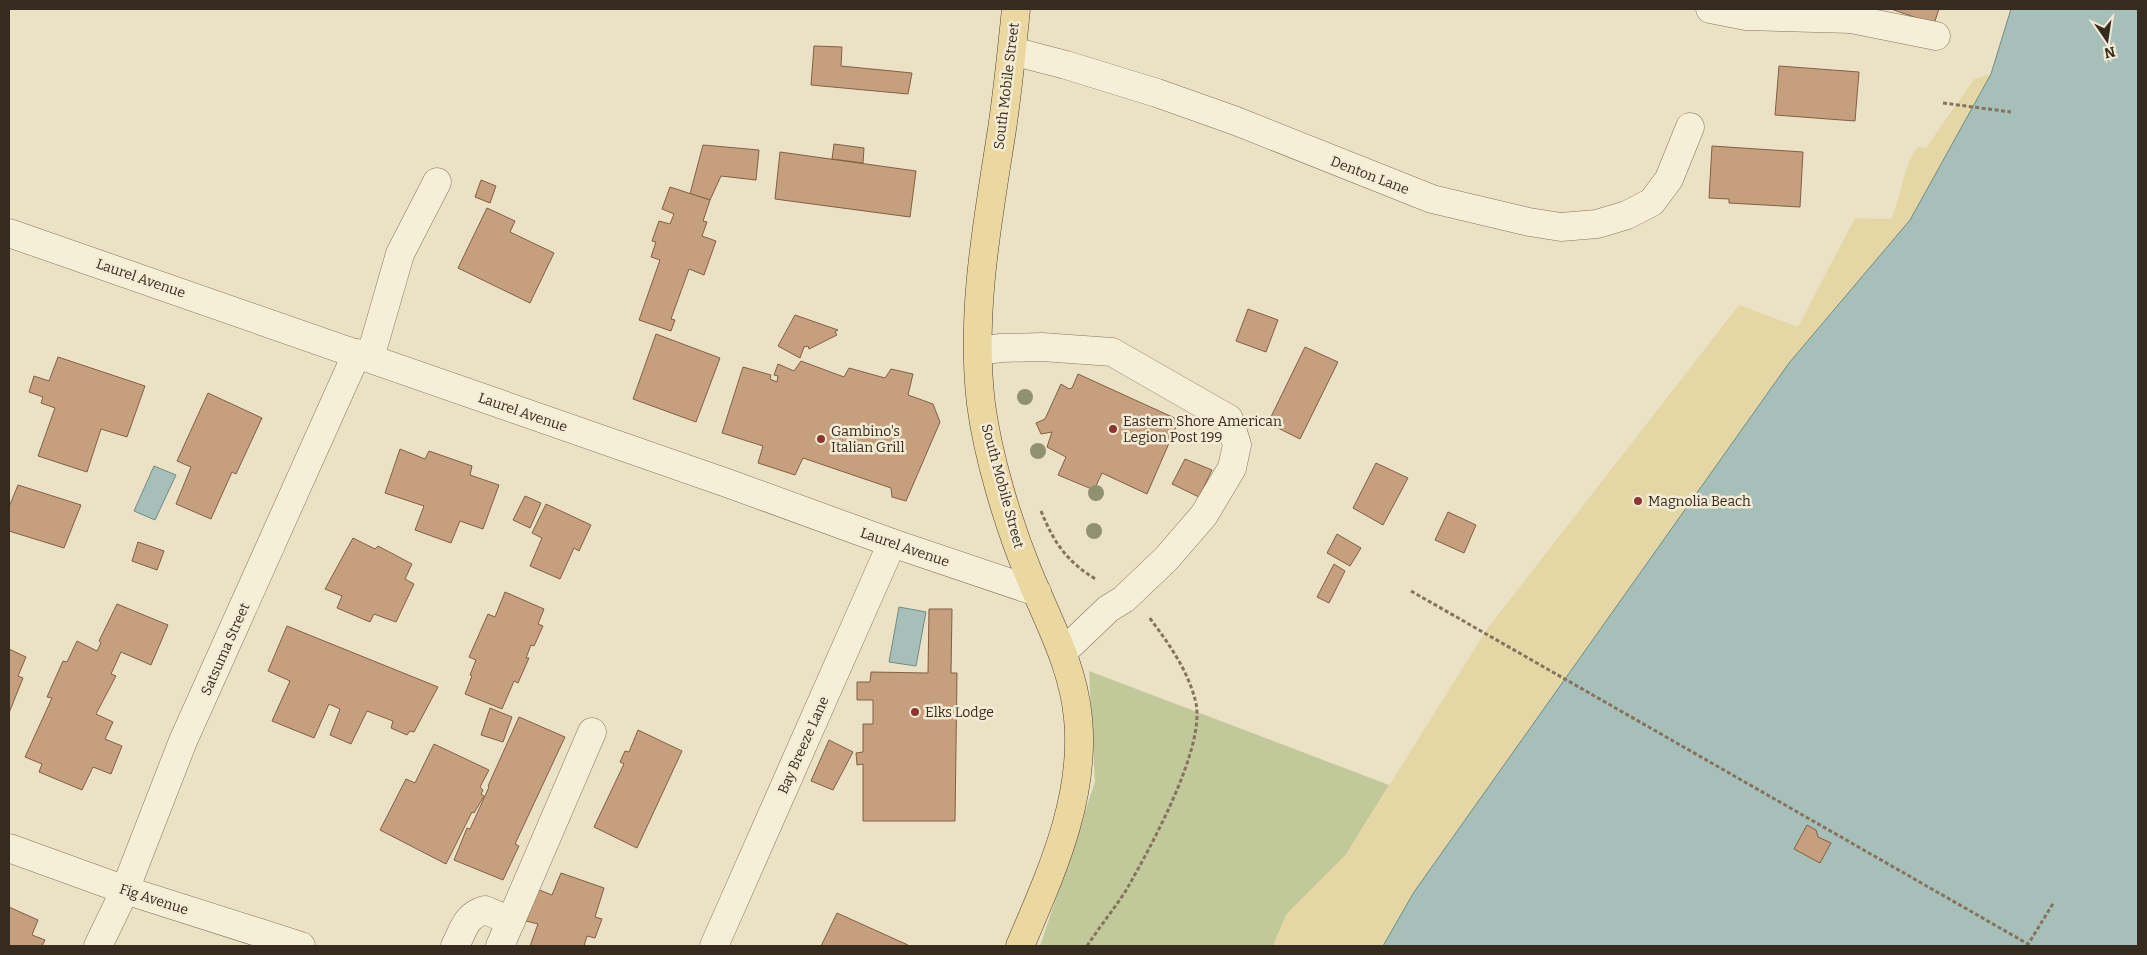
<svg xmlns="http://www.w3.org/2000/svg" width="2147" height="955" font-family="Bitter,serif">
<rect width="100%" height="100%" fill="#ebe1c5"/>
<polygon fill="#c1c89a" points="1089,671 1389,785 1345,856 1286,915 1273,946 1040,946 1095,782"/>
<path fill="#e5d7a5" d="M1991 74 1910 220 1789 363 1414 892 1383 946H1273L1286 915 1345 856 1487 629 1739 305 1798 327 1855 218 1891 219C1902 197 1902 166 1918 147L1926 148 1974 79Z"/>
<g fill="#a7bfb9" stroke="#6e8c86">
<polygon points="2011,9 2138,9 2138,946 1383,946 1414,892 1789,363 1910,220 1991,74"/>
<polygon points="154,466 176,475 155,520 134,511"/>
<polygon points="899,607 926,612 916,666 889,662"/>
</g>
<g fill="#c69f7e" stroke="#825f44">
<polygon points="1891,9 1939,9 1934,24"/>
<polygon points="814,46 842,47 841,66 912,73 908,94 811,85"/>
<polygon points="1779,66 1859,72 1855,121 1775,115"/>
<polygon points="834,144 864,148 863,163 832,159"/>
<polygon points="703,145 759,150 756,180 721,176 710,200 690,194"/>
<polygon points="1712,146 1803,152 1800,207 1729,203 1729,199 1709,198"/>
<polygon points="780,152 916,171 910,217 775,199"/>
<polygon points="481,180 496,186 490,203 475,197"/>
<polygon points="670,187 710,200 703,221 707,222 702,236 716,241 704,275 689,269 671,319 675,320 671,331 639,320 660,260 651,257 656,242 652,241 659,221 670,224 674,214 662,209"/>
<polygon points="487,208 515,221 510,232 554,253 530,303 458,268"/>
<polygon points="1248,309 1278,320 1266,352 1236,341"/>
<polygon points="795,315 838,330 835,332 837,335 809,349 808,346 804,347 800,358 778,346"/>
<polygon points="656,334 720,358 696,422 633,399"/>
<polygon points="1305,347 1338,362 1300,439 1268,423"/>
<polygon points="58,357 145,386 127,437 101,429 87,472 38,456 55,408 41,403 43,397 29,392 34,376 49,381"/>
<polygon points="801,361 844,377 849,368 885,378 891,369 913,374 908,395 933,404 940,422 906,501 892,497 891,488 803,458 795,475 758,463 763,446 722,433 743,367 771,375 770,379 777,382 778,376 774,375 778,364 794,371"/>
<polygon points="1078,374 1179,420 1147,494 1102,473 1094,490 1058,475 1066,457 1047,447 1052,432 1041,434 1036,423 1045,419 1061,384 1069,389 1072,388"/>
<polygon points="208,393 262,418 236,474 232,472 211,519 176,504 191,467 177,461"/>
<polygon points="400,449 425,459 429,451 472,466 470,475 499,485 483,529 460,521 451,543 415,530 424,506 385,493"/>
<polygon points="1185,459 1212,470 1199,497 1172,484"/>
<polygon points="1376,463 1408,478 1383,525 1353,508"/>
<polygon points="18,485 81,505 64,548 9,531 9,507"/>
<polygon points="525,496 541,503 530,528 513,520"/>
<polygon points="546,504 591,525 579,551 574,548 560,579 530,566 542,538 532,533"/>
<polygon points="1448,512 1476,525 1464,553 1435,540"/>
<polygon points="1337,534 1361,548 1350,566 1327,553"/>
<polygon points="353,538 375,549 378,546 412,564 405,579 414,584 396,622 374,614 370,622 337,608 342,596 325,589"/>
<polygon points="138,542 164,551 157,570 132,561"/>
<polygon points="1334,564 1345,571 1329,603 1317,597"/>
<polygon points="505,592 544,609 538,624 543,626 534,646 531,645 526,658 529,658 518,683 514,681 502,709 465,694 472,676 470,675 476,660 469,657 488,614 495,617"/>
<polygon points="117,604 168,625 151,665 121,652 111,674 116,676 96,714 113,722 105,739 122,746 111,774 93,767 82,790 39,772 42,764 25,757 52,698 47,697 63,661 67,662 77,641 97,651 101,643 99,641"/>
<polygon points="929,609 952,609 951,673 957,673 955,821 863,821 863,764 857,765 856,753 863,752 863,724 873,724 873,700 857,700 857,682 870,682 871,672 928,673"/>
<polygon points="287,626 438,687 414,732 410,731 407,735 391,728 393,721 367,711 351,744 330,735 340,709 329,704 314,738 272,721 290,681 268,671"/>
<polygon points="9,649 26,657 18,676 23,678 9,713"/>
<polygon points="490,708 512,717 503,742 481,735"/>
<polygon points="519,717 565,737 515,844 519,846 503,880 454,860 467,828 470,829 489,787 488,786"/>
<polygon points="638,730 682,751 637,848 594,827 624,764 620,762 625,751 629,752"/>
<polygon points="829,740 853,752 833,790 811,781"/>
<polygon points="434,744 489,770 480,787 483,790 481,794 484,796 474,813 472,812 446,864 380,830 406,779 415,783"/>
<polygon points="1807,825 1816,830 1818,837 1831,843 1820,863 1794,849"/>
<polygon points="561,873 604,888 595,917 602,919 595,938 587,936 584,946 530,946 538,924 526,921 537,889 552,895"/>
<polygon points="9,907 38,920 32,935 45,940 42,946 9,946"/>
<polygon points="837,913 908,945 908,946 821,946"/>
</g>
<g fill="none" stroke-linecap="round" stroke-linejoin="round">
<g stroke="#85745d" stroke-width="29">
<g id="minor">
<polyline points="1710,9 1746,16 1851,19 1936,36"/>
<polyline points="1012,51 1066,65 1157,93 1236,121 1432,199 1529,222 1561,227 1597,224 1627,215 1652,202 1669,179 1690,127"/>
<polyline points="9,233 727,483 892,543 1037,592"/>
<polyline points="978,351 1001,348 1042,347 1112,352 1229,419 1237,445 1232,468 1204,515 1166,559 1124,599 1108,609 1063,652"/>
<polyline points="370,358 400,254 437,182"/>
<polyline points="9,848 125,890 301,946"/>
<polyline points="98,946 125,890 183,741 357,353"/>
<path d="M455 946C464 929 465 916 485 910L511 921"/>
<polyline points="500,946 592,732"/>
<polyline points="714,946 892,543"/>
</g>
</g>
<g stroke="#534231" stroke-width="29">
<path id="major" d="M1016 9C1012 49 1008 89 1002 129 988 220 970 312 981 404 988 457 1008 523 1028 572 1048 621 1073 665 1078 718 1086 799 1050 875 1020 946"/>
</g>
<g stroke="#85745d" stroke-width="3" stroke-dasharray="4 2.5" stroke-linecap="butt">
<polyline points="1943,103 2011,112"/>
<path d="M1041 511C1054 543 1067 562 1097 580"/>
<polyline points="1411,591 2028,944"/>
<path d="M1087 946C1100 926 1116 907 1128 887 1151 846 1205 749 1196 703 1188 670 1169 644 1149 617"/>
<polyline points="2027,946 2054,902"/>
</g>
<use href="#minor" stroke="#f6efd8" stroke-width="28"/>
<use href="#major" stroke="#ebd7a0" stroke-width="28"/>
</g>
<g fill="#90926f">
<circle cx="1025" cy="397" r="8"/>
<circle cx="1038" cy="451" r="8"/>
<circle cx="1096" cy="493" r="8"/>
<circle cx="1094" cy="531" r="8"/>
</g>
<g fill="#8f3531" stroke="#f3ebd4" stroke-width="2">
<circle cx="1113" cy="429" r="5"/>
<circle cx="821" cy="439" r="5"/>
<circle cx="1638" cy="501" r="5"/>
<circle cx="915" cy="712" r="5"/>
</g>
<g text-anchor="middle" stroke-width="5" stroke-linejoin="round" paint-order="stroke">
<g font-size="14" fill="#362b1f" stroke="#f3ebd4">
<text transform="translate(1006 86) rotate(-83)" y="5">South Mobile Street</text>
<text transform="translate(1370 175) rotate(21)" y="5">Denton Lane</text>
<text transform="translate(141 278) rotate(19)" y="5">Laurel Avenue</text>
<text transform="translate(523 412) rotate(19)" y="5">Laurel Avenue</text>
<text transform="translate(1003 486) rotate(75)" y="5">South Mobile Street</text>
<text transform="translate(905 547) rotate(19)" y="5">Laurel Avenue</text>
<text transform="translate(225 649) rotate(-66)" y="5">Satsuma Street</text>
<text transform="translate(803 745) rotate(-66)" y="5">Bay Breeze Lane</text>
<text transform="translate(154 899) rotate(18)" y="5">Fig Avenue</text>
</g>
<g font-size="14" fill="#362b1f" stroke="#f3ebd4" text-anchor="start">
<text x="1123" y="426">Eastern Shore American<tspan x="1123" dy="16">Legion Post 199</tspan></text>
<text x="831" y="436">Gambino's<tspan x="831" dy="16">Italian Grill</tspan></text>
<text x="1648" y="506">Magnolia Beach</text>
<text x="925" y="717">Elks Lodge</text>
</g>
</g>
<rect width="2147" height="955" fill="none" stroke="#362b1f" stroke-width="20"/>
<g transform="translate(2107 40) rotate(167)" stroke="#f3ebd4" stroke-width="4" paint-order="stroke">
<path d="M0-4L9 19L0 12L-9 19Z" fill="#362b1f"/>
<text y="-8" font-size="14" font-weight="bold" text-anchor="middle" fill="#362b1f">N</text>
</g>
</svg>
